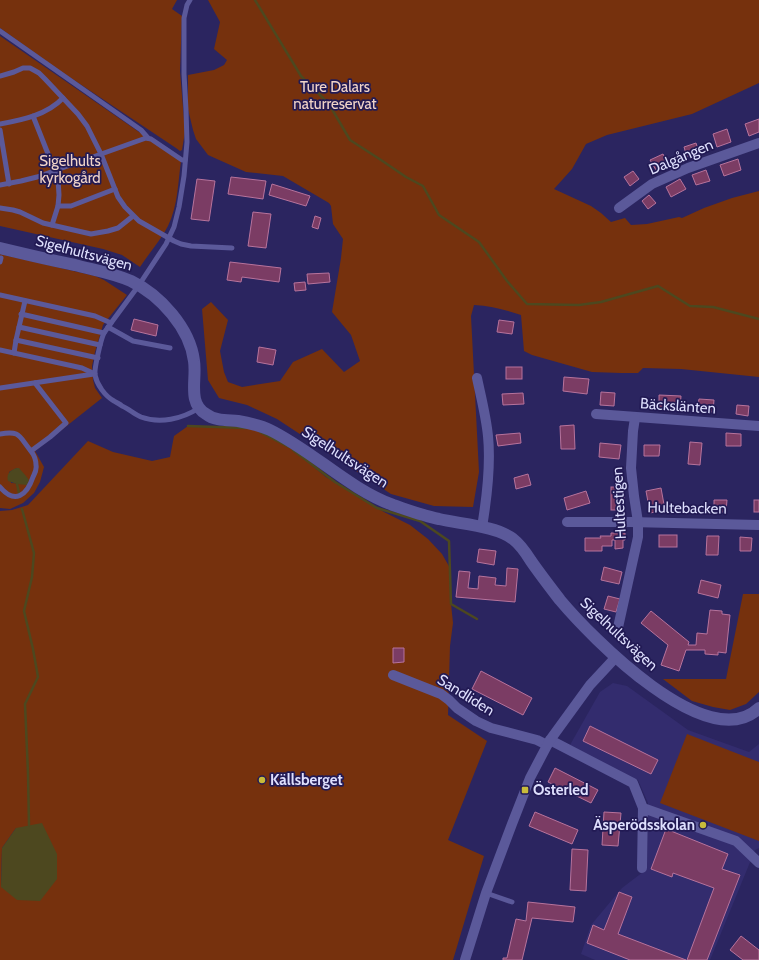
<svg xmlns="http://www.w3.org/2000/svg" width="759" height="960" font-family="Cabin,sans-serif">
<rect width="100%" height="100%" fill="#2b2560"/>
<polygon fill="#332c6e" points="613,683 627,686 688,730 749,752 759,744 759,848 755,850 710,960 595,960 581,954 591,925 622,888 647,869 648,803 638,780 570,745 600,692"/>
<g fill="#76310d" fill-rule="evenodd">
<polygon points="0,0 177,0 172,9 182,16 180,71 185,132 182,150 180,151 176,148 59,70 0,28"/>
<path d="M208 0H759V83L692 114 607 135 586 144 572 169 554 189 591 206 601 213 611 222 625 218 631 225 647 224 679 217 682 218 704 208 732 198 759 191V377L681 369 643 368 638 373H621L592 372 532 355 524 351 521 315C506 310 491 306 474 305L471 316 479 472 473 507 434 506 391 494 277 419 247 405 219 398 208 380 202 309 211 302 228 320 220 351 224 372 228 382 242 387 280 381 293 362 322 349 344 372 360 361 351 335 332 312 341 258 343 239 333 224 331 206 329 203 283 176 246 172 208 155 196 139 193 130 187 105 188 91V75L214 70 224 65 227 60 214 49 220 22Z"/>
<path d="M0 36 181 161C178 182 178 206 168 226 161 240 149 253 140 267L122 255 103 249 0 226Z"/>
<path d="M0 254 95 276 104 280 127 295 103 325 95 352 92 366 93 380 95 388 102 398 35 451 44 467 40 482 34 493 23 503 10 509 0 508ZM17 468 27 484 11 483 9 472Z"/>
<path d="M188 426 243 427 261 430 283 442 326 477 384 512 410 525 428 539 442 554 450 568V594L453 623 450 646 448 715 487 741 448 840 484 856 453 960H0V511L12 510 28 505 88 441 113 452 152 461 170 457 174 436ZM16 828 1 887 2 848Z"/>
<polygon points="743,594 759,594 759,692 746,704 730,710 713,707 692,701 663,679 726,679"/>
<polygon points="687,734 759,762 759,841 660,803"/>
</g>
<g fill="#4d481f">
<path d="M17 468H19L26 476 29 480 27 485 17 484 8 481C6 474 10 470 17 468Z"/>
<polygon points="42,823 57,854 57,879 40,901 17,900 1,887 2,848 16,828"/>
</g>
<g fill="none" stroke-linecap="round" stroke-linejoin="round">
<g stroke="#4d481f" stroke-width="2.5">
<polyline points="255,0 301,76 329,104 350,140 381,160 406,177 423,186 439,215 479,242 507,281 527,304 579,305 601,302 658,286 690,306 713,307 759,319"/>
<polyline points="188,426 247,428"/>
<polyline points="260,432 289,447"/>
<polyline points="293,450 335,482 377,508 420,521 449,541 451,604 477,619"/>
<polyline points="17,484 19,493"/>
<polyline points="22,509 34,553 32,577 24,611 33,649 38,677 25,704 28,773 29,825"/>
</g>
</g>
<g fill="#7b3c64" stroke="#b7739c">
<polygon points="759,119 759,132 749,136 745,124"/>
<polygon points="727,129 731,142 717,147 713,134"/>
<polygon points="696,143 699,153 687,157 684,147"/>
<polygon points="663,154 668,164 656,170 650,160"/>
<polygon points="738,159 741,170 724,176 720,165"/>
<polygon points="706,170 710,181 696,185 692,175"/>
<polygon points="633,171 639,179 630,186 624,177"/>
<polygon points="231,177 266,181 263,199 228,194"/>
<polygon points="197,179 215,181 209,221 191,219"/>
<polygon points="680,179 686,189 671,197 666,187"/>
<polygon points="272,184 310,196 306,206 269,195"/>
<polygon points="649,195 656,203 648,209 642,201"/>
<polygon points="253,212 271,214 266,248 248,246"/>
<polygon points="315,216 321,218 318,229 312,227"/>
<polygon points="230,262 281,268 279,282 242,277 241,282 227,280"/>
<polygon points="329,273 330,282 308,284 307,274"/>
<polygon points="305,282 306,290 295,291 294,283"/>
<polygon points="134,319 158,325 156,336 131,330"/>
<polygon points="499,320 514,322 512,334 497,332"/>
<polygon points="259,347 276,350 273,365 257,362"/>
<rect x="506" y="367" width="16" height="12"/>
<polygon points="564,377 589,379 587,394 563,391"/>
<polygon points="601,392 615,393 614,406 600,405"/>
<polygon points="523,393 524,404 503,405 502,394"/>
<polygon points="659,395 681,396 680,410 659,409"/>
<polygon points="699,399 714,400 713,412 697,411"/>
<polygon points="737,405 749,406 748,416 736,414"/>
<polygon points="574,425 575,449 561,449 560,426"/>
<polygon points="520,433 521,443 498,446 496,435"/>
<polygon points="726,433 741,434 741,446 726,446"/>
<polygon points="690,442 702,443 700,465 688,464"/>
<polygon points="600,443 621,445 619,459 599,457"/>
<polygon points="644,445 660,445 659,456 644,456"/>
<polygon points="528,474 531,485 516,489 514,478"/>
<rect x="611" y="487" width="13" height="23"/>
<polygon points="661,488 665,510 650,513 646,491"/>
<polygon points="586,491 590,503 567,510 564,498"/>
<polygon points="714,500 727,500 726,512 714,512"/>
<rect x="754" y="500" width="5" height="12"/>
<polygon points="611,533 625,533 625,540 623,540 623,548 615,549 615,540 612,540 612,546 602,546 602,551 585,551 585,538 601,538 600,536 611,536"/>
<rect x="659" y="535" width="18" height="12"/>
<polygon points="707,536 719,536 718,555 706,555"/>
<polygon points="740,537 752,538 751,551 740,551"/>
<polygon points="479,549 496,551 494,565 477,562"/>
<polygon points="604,567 622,572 619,584 601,580"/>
<polygon points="507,568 518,569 515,602 456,597 459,571 470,572 468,588 478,589 479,576 496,578 495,585 506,586"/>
<polygon points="701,580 721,585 718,598 698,593"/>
<polygon points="608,596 620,599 616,612 604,609"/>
<polygon points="710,610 722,611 722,614 730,615 726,653 718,652 718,655 705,654 705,650 686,650 679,671 661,665 668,645 641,623 651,611 689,642 688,645 696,645 697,633 707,634"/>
<polygon points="393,648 404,648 404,662 393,663"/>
<polygon points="481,671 532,698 523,715 472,689"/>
<polygon points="590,726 658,760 651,774 583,741"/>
<polygon points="555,768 598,790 591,803 548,782"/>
<polygon points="535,812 578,830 572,844 529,826"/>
<polygon points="604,812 621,813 618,846 602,845"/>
<polygon points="666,829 728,854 722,869 740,875 707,960 687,960 714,888 673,873 672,877 651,869"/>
<polygon points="572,849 588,850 586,891 570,890"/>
<polygon points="619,892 632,897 618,934 686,960 630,960 587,943 593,925 604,930"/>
<polygon points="528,902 575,907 573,922 532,918 522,960 503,960 503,958 507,958 516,919 526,921"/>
<polygon points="741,936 759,950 759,960 743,960 730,950"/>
</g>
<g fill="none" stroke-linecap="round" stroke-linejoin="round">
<g stroke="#5b599a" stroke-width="5">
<polyline points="0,31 141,130 148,138"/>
<polyline points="0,76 14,72 23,68 30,68 39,73 45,79 78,114 87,126 101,154 118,197 125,207 139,221 174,241 181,244 191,246 232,248"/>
<polyline points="33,116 58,179 59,195 58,206 52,225"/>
<path d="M0 124C22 120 47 115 63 98"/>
<polyline points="0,130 9,184"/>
<polyline points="0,185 21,181 37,177 146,138 151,139 182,160 185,160"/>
<polyline points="58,206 71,206 115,189"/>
<polyline points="0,208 13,210 20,212 43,223 91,234 108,231 118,228 133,216"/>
<polyline points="0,262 1,258"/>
<path d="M0 295 95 316 111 323C109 326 106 330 104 333 101 339 94 369 95 375 97 385 105 396 114 401 117 403 120 404 122 406 129 409 134 414 141 417 160 424 182 419 199 408"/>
<polyline points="21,314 104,333"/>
<polyline points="111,323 139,285 166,244 174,227 179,207 184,176 187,142 186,110 184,74 184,18 187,5 190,0"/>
<polyline points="19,327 100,345"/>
<polyline points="108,327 133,341 170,348"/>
<polyline points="16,340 98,358"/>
<polyline points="0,350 82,368 95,374"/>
<polyline points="14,353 16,340 25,301"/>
<polyline points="0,388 94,374"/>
<path d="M0 434C21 430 19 437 31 451"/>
<path d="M0 487C15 505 27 495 33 477 35 473 37 470 36 465 36 460 34 455 31 451L50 437 66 423 35 383"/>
<polyline points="486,893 512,902"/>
</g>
<g stroke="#5b599a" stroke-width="10">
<polyline points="619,208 652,184 688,168 759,143"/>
<path d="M477 378C481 397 486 416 488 436 491 466 487 497 482 527"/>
<polyline points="596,414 759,426"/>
<polyline points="567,522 630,522 759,525"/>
<polyline points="617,632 638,537 638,522 634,496 631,468 633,431 635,418"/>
<polyline points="393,675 441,694 449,700 457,708 476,721 491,728 537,740 547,745"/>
<polyline points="550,740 633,783 643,808 736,841 759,863"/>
<polyline points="642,868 643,808"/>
<polyline points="465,960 486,893 512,824 530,778 541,757 550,740 590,685 616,657"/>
</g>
<path stroke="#5b599a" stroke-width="12" d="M0 248C25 254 50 260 75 265 94 270 113 273 131 281 160 295 190 328 194 361 197 379 187 403 206 414 215 421 227 420 238 421 249 423 260 425 270 430 313 451 349 489 393 505 408 510 424 516 439 519 460 524 497 526 513 539 521 545 526 553 531 561 540 574 550 587 560 600 591 637 708 757 759 708"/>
</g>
<g fill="#c8bb3b" stroke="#221a54" stroke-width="1.5">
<circle cx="262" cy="780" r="4"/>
<rect x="521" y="786" width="8" height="8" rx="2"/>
<circle cx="703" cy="825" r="4"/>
</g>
<g text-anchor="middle" stroke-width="3.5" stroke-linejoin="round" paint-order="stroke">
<g font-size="15" fill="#f1d4c8" stroke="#221a54">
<text x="335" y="92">Ture Dalars<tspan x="335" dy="17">naturreservat</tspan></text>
<text x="70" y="166">Sigelhults<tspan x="70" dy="17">kyrkogård</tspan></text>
</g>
<g font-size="15" fill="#dedffd" stroke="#221a54">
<text transform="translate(681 157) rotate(-23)" y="5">Dalgången</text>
<text transform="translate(84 253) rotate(15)" y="5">Sigelhultsvägen</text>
<text transform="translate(678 406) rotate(4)" y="5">Bäckslänten</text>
<text transform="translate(345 457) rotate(33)" y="5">Sigelhultsvägen</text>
<text transform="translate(619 503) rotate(-93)" y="5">Hultestigen</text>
<text transform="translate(687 508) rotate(1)" y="5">Hultebacken</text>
<text transform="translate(619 634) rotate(43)" y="5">Sigelhultsvägen</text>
<text transform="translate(466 695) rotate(32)" y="5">Sandliden</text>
</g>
<g font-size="15" font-weight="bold" fill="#dedffd" stroke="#221a54" text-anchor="start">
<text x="270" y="785">Källsberget</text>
<text x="533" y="795">Österled</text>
<text x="695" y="830" text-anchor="end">Äsperödsskolan</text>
</g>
</g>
</svg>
